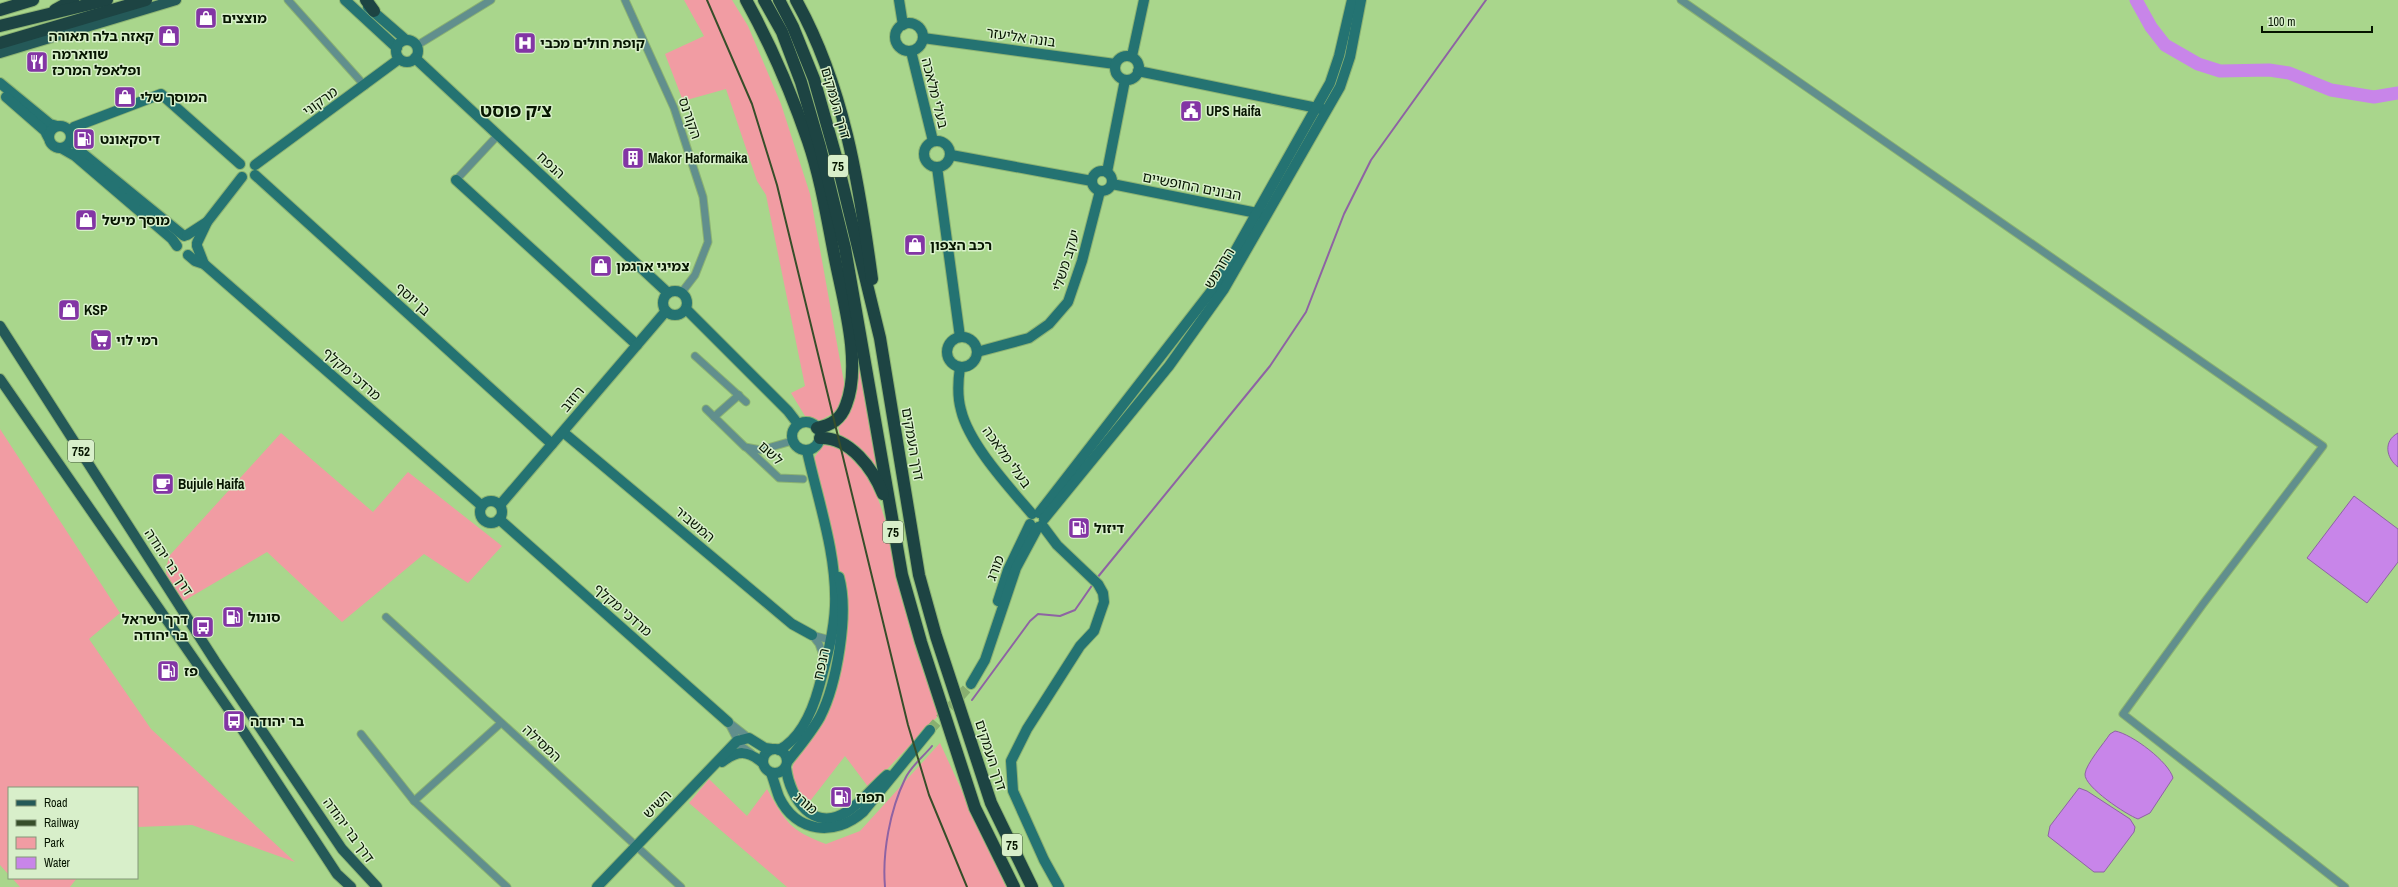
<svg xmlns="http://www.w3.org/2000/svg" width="2398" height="887" font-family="'Archivo Narrow','Noto Sans Hebrew',sans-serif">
<rect width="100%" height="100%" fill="#a9d68c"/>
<g fill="#f19ca3">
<path d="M684 0H732L748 26 781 104 810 194 845 388C840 409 839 411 819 421L805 416 791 393 805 386 766 195 757 181 726 89 683 101 665 54 704 36Z"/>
<polygon points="855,333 879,470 840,435 838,426"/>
<polygon points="0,429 120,613 89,639 151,729 295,862 192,825 137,827 137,788 9,788 9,875 0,865"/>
<path d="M281 433 373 512 408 472 502 546 468 583 424 554 342 622 267 552 182 602C169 584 161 578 170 555Z"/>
<path d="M824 440C876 461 885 516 895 565 900 587 905 609 911 631 918 659 929 687 940 714L869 788 845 756 807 805C797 791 787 777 795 760L831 699 843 576 837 565 814 458 822 447Z"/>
<path d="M940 743 1006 887H787L689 803 709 779 747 816 767 789C786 822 789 830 826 844L860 831Z"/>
<polygon points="12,878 77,878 70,887 20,887"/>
</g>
<g fill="#c885e9" stroke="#8e63a3">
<path d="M2398 433V467C2386 458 2383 441 2398 433Z"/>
<polygon points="2354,496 2398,529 2398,562 2367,603 2307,558"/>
<path d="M2115 731C2132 734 2169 762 2173 778L2150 813 2138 819C2127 815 2084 787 2085 774 2086 764 2104 743 2110 734Z"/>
<polygon points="2079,788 2087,791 2130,819 2135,827 2134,832 2104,872 2094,872 2048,836 2050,826"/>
</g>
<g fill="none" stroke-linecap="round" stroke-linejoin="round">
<g stroke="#8e63a3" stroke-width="2">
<polyline points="1097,578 1270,366 1306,312 1344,214 1371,160 1486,0"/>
<polyline points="972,700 1030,621 1038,614 1060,616 1075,610 1093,584"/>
<path d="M885 887C882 853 890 810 905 779 910 767 924 756 932 746"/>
</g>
<polyline stroke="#c885e9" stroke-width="13" points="2136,0 2151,27 2165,45 2198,64 2220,71 2269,70 2289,73 2331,90 2374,97 2398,93"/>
<polyline stroke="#88af70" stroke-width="10" stroke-dasharray="10 5" stroke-linecap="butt" points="930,730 971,684"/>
<g stroke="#8cb373" stroke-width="9">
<g id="street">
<polyline points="288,0 365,86"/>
<polyline points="625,0 674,108 703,197 708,242 695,275 682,292"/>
<polyline points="1681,0 2323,446 2203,604 2123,714 2345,887"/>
<polyline points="416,46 491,0"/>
<polyline points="456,180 498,135"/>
<polyline points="695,356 746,402"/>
<polyline points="706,409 745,447 761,450 792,441"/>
<polyline points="714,417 739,395"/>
<polyline points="747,448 779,478 803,479"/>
<polyline points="386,617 681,887"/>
<polyline points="812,635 834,641"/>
<polyline points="812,635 819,644 825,661"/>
<polyline points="728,722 740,745 751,753"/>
<polyline points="501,723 414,801 507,887"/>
<polyline points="730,723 749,738"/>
<polyline points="361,734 414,801"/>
</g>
</g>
<g stroke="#8cb373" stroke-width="12">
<g id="secondary">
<polyline points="345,0 397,48"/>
<polyline points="899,0 903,25"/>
<polyline points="368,7 406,40"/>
<circle cx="909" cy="37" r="14"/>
<polyline points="923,38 1115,64"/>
<circle cx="407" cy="51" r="11"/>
<polyline points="911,51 933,141"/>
<polyline points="1132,56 1144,0"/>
<circle cx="1127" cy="68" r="12"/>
<polyline points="415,58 668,293"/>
<polyline points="1138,71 1322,109"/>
<polyline points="0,83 50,124 57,126"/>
<polyline points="6,97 45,131 48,137"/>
<circle cx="60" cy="137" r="11"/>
<polyline points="70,131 74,127 161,94 240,164"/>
<polyline points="71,138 81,152 184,236"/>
<circle cx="937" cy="154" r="13"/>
<polyline points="61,148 75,156 172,239 177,246"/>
<polyline points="951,155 1092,181"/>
<polyline points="255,165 399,59"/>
<polyline points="937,167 960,337"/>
<circle cx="1102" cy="181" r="10"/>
<polyline points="1107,172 1125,80"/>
<polyline points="255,175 552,444"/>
<polyline points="456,180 637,345"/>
<polyline points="1112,184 1262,214"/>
<polyline points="187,235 207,222"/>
<polyline points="197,243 207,222 242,177"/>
<polyline points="197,246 204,264"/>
<polyline points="188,255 195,261 204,264 482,506"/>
<circle cx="675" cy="303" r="12"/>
<polyline points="686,309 788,411 798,424"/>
<circle cx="962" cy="352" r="15"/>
<polyline points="977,352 1029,338 1049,324 1068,302 1082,261 1100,191"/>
<path d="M960 367C958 381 957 396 961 410 969 444 1009 487 1032 514"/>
<circle cx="806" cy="436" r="14"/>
<polyline points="563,432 792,624 812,635"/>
<circle cx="491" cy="512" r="11"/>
<polyline points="500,505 666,311"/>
<polyline points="1039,513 1216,285 1330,83 1339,56 1352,0"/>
<polyline points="499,519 728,722"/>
<polyline points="1044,519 1169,366 1224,289 1340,87 1350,57 1361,0"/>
<polyline points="1042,525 1057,545 1098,584 1103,593 1104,602 1094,631 1080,646 1027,729 1011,761 1013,791 1044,860 1059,887"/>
<polyline points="998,601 1008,570 1030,524"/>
<polyline points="971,684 985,660 1016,568 1038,527"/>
<circle cx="775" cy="761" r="12"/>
<path d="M779 750C801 738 813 709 819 687 826 661 834 633 835 606 837 554 818 501 807 451"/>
<path d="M788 761C799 747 811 733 820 717 837 684 849 613 839 577"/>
<path d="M722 762C738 750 747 750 763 763"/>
<path d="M786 768C790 799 814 834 848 811 863 801 874 786 887 775"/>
<path d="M771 773C774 781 776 789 779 797 796 833 835 837 863 812L930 730"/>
<polyline points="597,887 737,741 749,738 765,748 772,749"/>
</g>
</g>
<g stroke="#8cb373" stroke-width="12">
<g id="primary">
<polyline points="0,53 176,0"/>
<polyline points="0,326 215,661 342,849 377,887"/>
<polyline points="0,379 234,717 337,874 351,887"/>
</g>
</g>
<g stroke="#8cb373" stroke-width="14">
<g id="highway">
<polyline points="366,0 374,11"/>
<path d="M746 0C771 45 791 92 808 141 821 179 827 219 835 259 843 300 862 364 846 405 841 419 832 425 817 428"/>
<polyline points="764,0 782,32 801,82 820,147 845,248 902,575 921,642 975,808 1014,887"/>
<polyline points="779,0 793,27 814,79 836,157 880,338 919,575 936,636 991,803 1032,887"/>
<path d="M796 0C844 86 859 183 872 279"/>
<polyline points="0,10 33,0"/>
<polyline points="55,10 73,0"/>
<polyline points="0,26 107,0"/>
<polyline points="0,43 146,0"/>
<path d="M820 438C850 437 873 469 883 494"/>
</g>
</g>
<use href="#street" stroke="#618f8d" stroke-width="7"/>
<use href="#secondary" stroke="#247372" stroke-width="10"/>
<use href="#primary" stroke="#245958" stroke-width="10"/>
<use href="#highway" stroke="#1d4443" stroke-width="12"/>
<polyline stroke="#374e2a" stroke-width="2" points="707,0 752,104 777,185 908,725 929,795 967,887"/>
</g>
<defs>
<g id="shop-square" transform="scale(1.15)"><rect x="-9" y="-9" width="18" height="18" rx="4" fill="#8335a5" stroke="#d8efca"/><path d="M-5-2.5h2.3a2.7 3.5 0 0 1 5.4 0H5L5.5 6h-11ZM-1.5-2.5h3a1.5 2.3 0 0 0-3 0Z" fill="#fff"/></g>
<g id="hospital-square" transform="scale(1.15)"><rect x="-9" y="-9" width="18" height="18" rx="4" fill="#8335a5" stroke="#d8efca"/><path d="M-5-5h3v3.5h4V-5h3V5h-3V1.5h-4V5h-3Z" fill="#fff"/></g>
<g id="restaurant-square" transform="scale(1.15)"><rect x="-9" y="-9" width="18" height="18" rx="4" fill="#8335a5" stroke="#d8efca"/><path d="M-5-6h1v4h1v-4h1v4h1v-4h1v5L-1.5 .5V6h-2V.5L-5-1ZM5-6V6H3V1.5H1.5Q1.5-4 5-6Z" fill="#fff"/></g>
<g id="civic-square" transform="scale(1.15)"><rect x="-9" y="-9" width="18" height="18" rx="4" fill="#8335a5" stroke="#d8efca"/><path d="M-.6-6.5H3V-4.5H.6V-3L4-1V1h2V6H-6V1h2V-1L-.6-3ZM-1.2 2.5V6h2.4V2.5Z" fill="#fff"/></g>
<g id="fuel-square" transform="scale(1.15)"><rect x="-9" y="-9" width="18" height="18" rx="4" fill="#8335a5" stroke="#d8efca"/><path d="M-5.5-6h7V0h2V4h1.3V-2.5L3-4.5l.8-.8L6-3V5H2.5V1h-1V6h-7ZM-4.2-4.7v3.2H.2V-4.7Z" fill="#fff"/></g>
<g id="building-square" transform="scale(1.15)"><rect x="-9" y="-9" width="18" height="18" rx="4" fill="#8335a5" stroke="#d8efca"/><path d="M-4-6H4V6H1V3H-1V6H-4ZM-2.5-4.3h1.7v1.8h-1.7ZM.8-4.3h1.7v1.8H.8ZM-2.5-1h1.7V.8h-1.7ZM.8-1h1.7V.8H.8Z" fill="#fff"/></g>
<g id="supermarket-square" transform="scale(1.15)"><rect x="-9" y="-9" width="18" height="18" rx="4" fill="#8335a5" stroke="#d8efca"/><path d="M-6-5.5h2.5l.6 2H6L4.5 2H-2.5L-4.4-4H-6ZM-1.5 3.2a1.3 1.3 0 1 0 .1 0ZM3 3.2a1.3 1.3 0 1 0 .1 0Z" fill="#fff"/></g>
<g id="cafe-square" transform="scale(1.15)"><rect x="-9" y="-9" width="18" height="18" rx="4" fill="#8335a5" stroke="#d8efca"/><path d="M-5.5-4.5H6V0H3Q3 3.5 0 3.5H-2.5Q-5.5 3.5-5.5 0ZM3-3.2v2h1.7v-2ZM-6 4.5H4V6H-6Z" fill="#fff"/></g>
<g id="bus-square" transform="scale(1.15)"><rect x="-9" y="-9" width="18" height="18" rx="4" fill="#8335a5" stroke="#d8efca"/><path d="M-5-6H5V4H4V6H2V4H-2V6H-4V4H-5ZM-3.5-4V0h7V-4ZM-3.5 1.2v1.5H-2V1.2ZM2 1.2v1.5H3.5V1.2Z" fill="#fff"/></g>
</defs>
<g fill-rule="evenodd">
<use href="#shop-square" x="206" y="18"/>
<use href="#shop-square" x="169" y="36"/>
<use href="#hospital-square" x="525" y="43"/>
<use href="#restaurant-square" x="37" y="62"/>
<use href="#shop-square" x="125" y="97"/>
<use href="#civic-square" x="1191" y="111"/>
<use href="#fuel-square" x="84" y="139"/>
<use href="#building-square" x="633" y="158"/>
<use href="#shop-square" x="86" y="220"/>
<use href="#shop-square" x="915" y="245"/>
<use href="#shop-square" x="601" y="266"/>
<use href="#shop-square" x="69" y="310"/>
<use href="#supermarket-square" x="101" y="340"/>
<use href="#cafe-square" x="163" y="484"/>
<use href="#fuel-square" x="1079" y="528"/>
<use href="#fuel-square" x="233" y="617"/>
<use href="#bus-square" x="203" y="627"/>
<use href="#fuel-square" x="168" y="671"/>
<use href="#bus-square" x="234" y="721"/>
<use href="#fuel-square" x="841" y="797"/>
</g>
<g text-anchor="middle" stroke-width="3" stroke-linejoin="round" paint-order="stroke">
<g fill="#d8efca" stroke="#45563d" stroke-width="1">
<rect x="828" y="155" width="20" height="22" rx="3"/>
<rect x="68" y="440" width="26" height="22" rx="3"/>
<rect x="883" y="521" width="20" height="22" rx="3"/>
<rect x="1002" y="834" width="20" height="22" rx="3"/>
</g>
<g font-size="13" font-weight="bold" fill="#061500">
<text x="838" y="171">75</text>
<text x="81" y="456">752</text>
<text x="893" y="537">75</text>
<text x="1012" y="850">75</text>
</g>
<g font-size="14" font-weight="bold" fill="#061500" stroke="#d8efca" text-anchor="start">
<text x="222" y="23">מוצצים</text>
<text x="154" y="41" text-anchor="end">קאזה בלה תאורה</text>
<text x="540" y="48">קופת חולים מכבי</text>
<text x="52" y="59">שווארמה<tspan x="52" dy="16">ופלאפל המרכז</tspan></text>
<text x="140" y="102">המוסך שלי</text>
<text x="1206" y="116">UPS Haifa</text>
<text x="100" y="144">דיסקאונט</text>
<text x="648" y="163">Makor Haformaika</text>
<text x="102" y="225">מוסך מישל</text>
<text x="930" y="250">רכב הצפון</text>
<text x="616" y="271">צמיגי ארגמן</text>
<text x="84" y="315">KSP</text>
<text x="116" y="345">רמי לוי</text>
<text x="178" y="489">Bujule Haifa</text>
<text x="1094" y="533">דיזול</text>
<text x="248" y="622">סונול</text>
<text x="188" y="624" text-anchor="end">דרך ישראל<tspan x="188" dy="16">בר יהודה</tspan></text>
<text x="184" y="676">פז</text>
<text x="250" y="726">בר יהודה</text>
<text x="856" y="802">תפוז</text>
</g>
<g font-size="14" fill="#061500" stroke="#d8efca">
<text transform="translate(1021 37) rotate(8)" y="5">בונה אליעזר</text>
<text transform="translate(935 93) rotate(76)" y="5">בעלי מלאכה</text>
<text transform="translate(320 101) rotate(-36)" y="5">מרקוני</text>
<text transform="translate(836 103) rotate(74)" y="5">דרך העמקים</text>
<text transform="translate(690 118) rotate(71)" y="5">הקורנס</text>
<text transform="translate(551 165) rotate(43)" y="5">הנפח</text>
<text transform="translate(1192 186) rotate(11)" y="5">הבונים החופשיים</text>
<text transform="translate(1066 260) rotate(-73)" y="5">יעקב משלי</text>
<text transform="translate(1219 268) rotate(-59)" y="5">החרמש</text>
<text transform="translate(413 299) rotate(42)" y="5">בן יוסף</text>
<text transform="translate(352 374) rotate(41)" y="5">מרדכי מקלף</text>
<text transform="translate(572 399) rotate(-50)" y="5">רוזוב</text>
<text transform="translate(913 444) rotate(80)" y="5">דרך העמקים</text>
<text transform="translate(771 453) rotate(42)" y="5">לשם</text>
<text transform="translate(1007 457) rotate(54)" y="5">בעלי מלאכה</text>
<text transform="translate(695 524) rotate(40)" y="5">המשביר</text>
<text transform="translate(169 562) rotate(57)" y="5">דרך בר יהודה</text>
<text transform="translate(995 568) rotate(-69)" y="5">מורג</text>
<text transform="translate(623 610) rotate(41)" y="5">מרדכי מקלף</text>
<text transform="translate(821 664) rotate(-78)" y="5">הנפח</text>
<text transform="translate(542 743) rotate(43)" y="5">המסילה</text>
<text transform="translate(991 755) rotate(72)" y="5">דרך העמקים</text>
<text transform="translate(806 803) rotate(40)" y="5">מורג</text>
<text transform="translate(657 804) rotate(-45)" y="5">השיש</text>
<text transform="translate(349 830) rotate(54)" y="5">דרך בר יהודה</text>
</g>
<g font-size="18" font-weight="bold" fill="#061500" stroke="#d8efca">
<text x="516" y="117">צ׳ק פוסט</text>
</g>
</g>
<rect x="8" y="787" width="130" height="92" fill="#d8efca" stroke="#849879"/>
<rect x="16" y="800" width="20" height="6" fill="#245958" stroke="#849879"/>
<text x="44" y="807" font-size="12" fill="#061500">Road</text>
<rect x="16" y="820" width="20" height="6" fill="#374e2a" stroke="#849879"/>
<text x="44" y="827" font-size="12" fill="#061500">Railway</text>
<rect x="16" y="837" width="20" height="12" fill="#f19ca3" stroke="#849879"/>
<text x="44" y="847" font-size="12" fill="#061500">Park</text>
<rect x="16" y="857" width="20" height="12" fill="#c885e9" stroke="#849879"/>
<text x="44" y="867" font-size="12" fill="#061500">Water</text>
<path d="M2262 26v6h110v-6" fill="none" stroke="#061500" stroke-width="2"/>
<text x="2268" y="26" font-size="12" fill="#061500" stroke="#d8efca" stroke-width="3" paint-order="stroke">100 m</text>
</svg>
